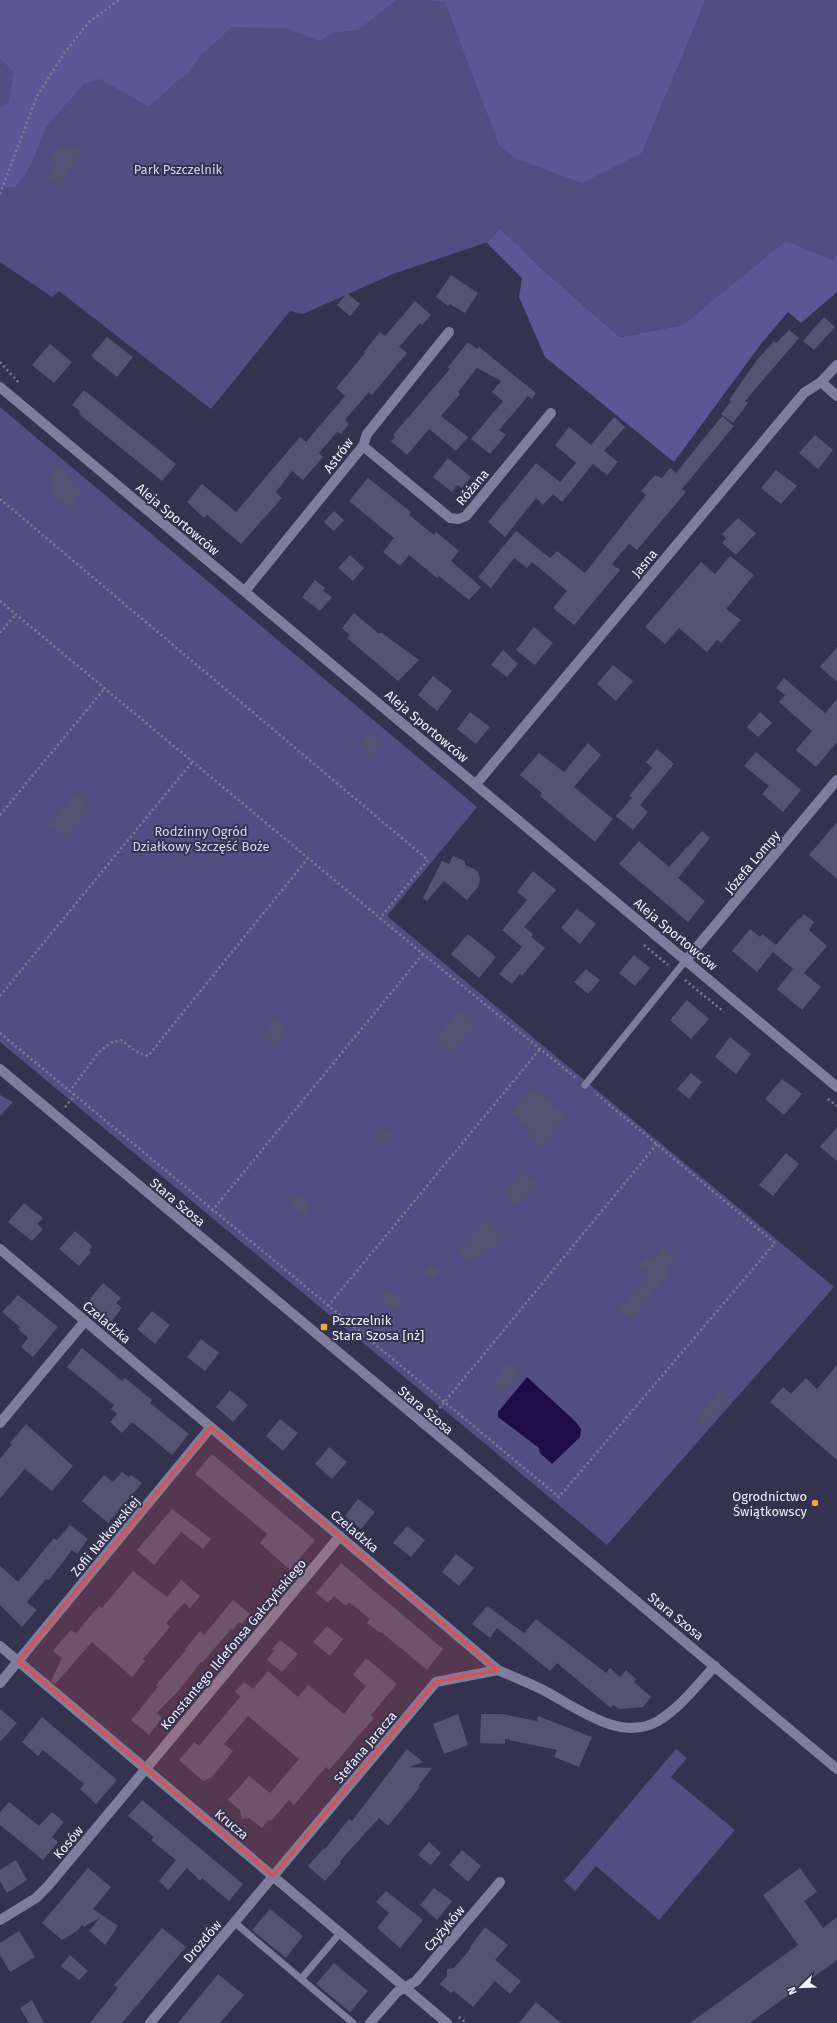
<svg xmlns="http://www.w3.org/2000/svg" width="837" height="2023" font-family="'Fira Sans',sans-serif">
<rect width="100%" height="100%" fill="#34324e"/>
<g fill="#534d84">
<polygon points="0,0 667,0 642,153 706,0 837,0 837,254 832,260 728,290 683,325 620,337 542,269 500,228 488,242 393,274 303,314 290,311 211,409 59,291 52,297 0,262"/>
<polygon points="0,407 477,807 387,916 834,1287 607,1545 0,1042"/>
<polygon points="0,1095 13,1102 0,1116"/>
<polygon points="676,1749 687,1758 671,1777 735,1830 659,1920 596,1866 575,1891 564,1881"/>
</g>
<g fill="#5c5596">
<polygon points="0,0 396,0 358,30 333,33 319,41 286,28 232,27 200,56 189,73 177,81 149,107 100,79 83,85 46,127 33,160 25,175 15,187 0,187 0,108 8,103 14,72 0,58"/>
<polygon points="428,0 706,0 642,153 582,183 514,158 499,145 445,2"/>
<polygon points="500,228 542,269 620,337 683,325 786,241 832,260 837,254 837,292 801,323 788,312 761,344 674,462 545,357 519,297 522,278 487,243"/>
</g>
<polygon fill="#1c0d48" points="527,1377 576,1422 581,1429 580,1437 552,1464 540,1453 539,1448 498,1417 498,1412"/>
<g fill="#555372">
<polygon points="71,144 82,152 59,186 47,178 57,164 49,159 60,145 68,149"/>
<polygon points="451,275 478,293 465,313 450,304 448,306 436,297"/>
<polygon points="347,293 360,304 350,316 337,305"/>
<polygon points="415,301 431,315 422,325 420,323 399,347 407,353 372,395 369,392 345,420 349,424 341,434 337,432 319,453 323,457 303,480 292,471 276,492 282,498 241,544 207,515 204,518 187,502 202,484 236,512 300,437 306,442 345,396 336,388 365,353 364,352 380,332 385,336"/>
<polygon points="824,317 835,327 814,350 803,341"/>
<polygon points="789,330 799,338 745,401 748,403 733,423 721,414 731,401 729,400 757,360 774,341 776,343"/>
<polygon points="107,337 133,357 117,377 91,356"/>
<polygon points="468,342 477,349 479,347 536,393 532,399 528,396 499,430 506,435 490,454 471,439 503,401 492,392 501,381 477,368 458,392 460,394 441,416 468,437 456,451 429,429 407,455 391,441 395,437 393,435 450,369 448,367"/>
<polygon points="50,344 72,362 54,383 32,365"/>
<polygon points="84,390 176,464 162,481 79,414 80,411 72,405"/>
<polygon points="722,416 734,426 682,489 686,492 637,550 629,544 612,564 620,570 574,625 553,608 567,591 532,562 527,568 514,558 491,588 478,577 516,531 550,558 557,551 585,573 646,495 641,491 655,475 662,478 670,468 676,473"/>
<polygon points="614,417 625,427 604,451 618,462 607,475 593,464 562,502 553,494 543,505 536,498 505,537 488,522 536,463 560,482 576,463 555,445 569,427 591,445"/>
<polygon points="815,435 833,450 818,469 799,453"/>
<polygon points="448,458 471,477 462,488 457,485 452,492 433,477"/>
<polygon points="58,466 72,477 69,480 82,491 69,507 50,490 55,484 48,478"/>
<polygon points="776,470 797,486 781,504 761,488"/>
<polygon points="368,478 411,512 409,515 434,535 436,532 459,551 451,561 481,587 469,600 439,576 437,578 409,555 400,566 383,552 394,538 349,501"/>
<polygon points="334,511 344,520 334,531 324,522"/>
<polygon points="738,518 756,533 736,555 722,543 726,538 722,534"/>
<polygon points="350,555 364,568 353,581 338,568"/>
<polygon points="730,556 754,575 726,609 741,620 721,643 717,640 707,652 679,628 665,644 645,627 701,562 715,574"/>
<polygon points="315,580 325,588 323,591 332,597 320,611 302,597"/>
<polygon points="354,613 378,633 382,633 419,660 398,681 347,638 350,635 342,628"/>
<polygon points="534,627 553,643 535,665 516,650"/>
<polygon points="837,647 837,682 820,667"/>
<polygon points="503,650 518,664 507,677 491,665"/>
<polygon points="613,665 633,681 616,701 597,684"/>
<polygon points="433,676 452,691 437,711 418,695"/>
<polygon points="784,678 825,713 837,699 837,742 816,767 796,750 812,731 779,702 785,695 776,688"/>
<polygon points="470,712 490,727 476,744 457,729"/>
<polygon points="760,712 772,723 758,737 747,727"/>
<polygon points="369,733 381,744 372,756 359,746"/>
<polygon points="588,743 601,755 574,787 613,819 595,842 540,796 542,793 520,775 539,753 564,772"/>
<polygon points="657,749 674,764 640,805 648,812 633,830 616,816 632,798 629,796 652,768 646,762"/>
<polygon points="756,752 801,790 783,812 762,794 769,786 744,766"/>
<polygon points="78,792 88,801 84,806 89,810 65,837 49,825"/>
<polygon points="837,822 837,879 809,855"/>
<polygon points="702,831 710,838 678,878 705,901 688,922 619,864 639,841 669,867"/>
<polygon points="453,856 465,861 465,865 474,869 478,872 480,879 478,887 467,900 444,881 427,901 423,898 442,861 449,864"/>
<polygon points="533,871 556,890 524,927 533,934 531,937 545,948 522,976 520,974 512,984 499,974 522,947 502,930 527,900 517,892"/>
<polygon points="577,909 596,924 580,944 561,928"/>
<polygon points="804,914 814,922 809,930 827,946 804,973 821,987 802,1010 777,989 793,969 773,952 757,972 732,951 750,929 760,937 762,934 776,945 799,918 800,919"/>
<polygon points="468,934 496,957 479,978 451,954"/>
<polygon points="634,955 650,968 635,986 619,973"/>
<polygon points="586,969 600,980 588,994 574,982"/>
<polygon points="687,1000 709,1019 691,1039 670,1020"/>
<polygon points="461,1010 476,1024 450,1052 435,1039"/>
<polygon points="275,1019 287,1028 274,1044 262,1035"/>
<polygon points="730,1037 751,1054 736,1074 715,1057"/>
<polygon points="691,1073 702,1082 689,1099 677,1089"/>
<polygon points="782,1079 802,1094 784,1115 765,1099"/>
<polygon points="532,1088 566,1116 539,1148 526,1136 531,1130 511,1112"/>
<polygon points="380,1127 391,1135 382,1145 372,1136"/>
<polygon points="837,1127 837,1161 820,1147"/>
<polygon points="786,1153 799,1164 773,1196 759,1185"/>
<polygon points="521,1172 538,1185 516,1206 502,1192"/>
<polygon points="297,1194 312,1206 303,1217 289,1204"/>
<polygon points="24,1203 43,1218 37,1224 43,1229 32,1241 8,1222"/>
<polygon points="486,1219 505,1235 492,1250 487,1246 473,1262 470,1259 467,1263 457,1254"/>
<polygon points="75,1231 92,1246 89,1250 91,1252 79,1266 59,1249"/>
<polygon points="664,1246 676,1257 665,1269 669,1273 631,1320 618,1310 649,1274 639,1265 647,1256 652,1260"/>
<polygon points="432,1263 441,1271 432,1281 422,1273"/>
<polygon points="103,1283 121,1298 116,1303 122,1308 111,1322 88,1301"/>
<polygon points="388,1288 403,1300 395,1311 381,1298"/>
<polygon points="18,1295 58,1327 33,1357 21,1347 28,1338 18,1329 20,1327 2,1312"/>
<polygon points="152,1311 170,1325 155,1344 137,1329"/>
<polygon points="201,1339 219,1353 205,1371 187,1357"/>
<polygon points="82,1348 122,1381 125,1378 152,1400 150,1403 189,1434 172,1455 132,1422 122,1433 110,1422 117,1414 111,1409 114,1405 67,1367"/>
<polygon points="509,1362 520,1371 502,1393 492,1384"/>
<polygon points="837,1365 837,1460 770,1402 783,1387 791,1394 806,1378 817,1389"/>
<polygon points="720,1389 731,1401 705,1427 696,1419"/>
<polygon points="230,1390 248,1405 233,1422 216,1407"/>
<polygon points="280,1419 298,1433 283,1451 266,1436"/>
<polygon points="26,1424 73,1466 52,1491 25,1469 0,1498 0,1459 12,1444 10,1443"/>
<polygon points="329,1447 347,1462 332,1479 315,1464"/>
<polygon points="212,1454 315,1540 290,1570 260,1543 267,1534 195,1474"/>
<polygon points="122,1472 129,1477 131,1475 142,1483 108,1523 82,1501 104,1475 113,1482"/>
<polygon points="358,1499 375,1512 361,1529 345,1516"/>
<polygon points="172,1509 211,1539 203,1549 181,1532 154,1565 137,1550"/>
<polygon points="70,1525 88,1539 77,1554 72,1550 49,1580 46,1579 27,1602 37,1610 22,1627 0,1605 0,1566 18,1582 54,1538 57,1540"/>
<polygon points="407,1526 425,1540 411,1557 393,1543"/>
<polygon points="456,1554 474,1568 459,1586 442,1572"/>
<polygon points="341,1563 443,1649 427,1670 381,1632 380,1633 367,1623 370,1619 349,1602 346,1606 334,1596 328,1603 316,1593"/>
<polygon points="133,1571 167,1597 181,1580 200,1596 190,1608 184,1603 166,1623 170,1627 143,1659 145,1661 132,1677 92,1642 55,1684 51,1681 62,1658 53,1651 71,1630 76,1633 99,1606 102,1608"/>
<polygon points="233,1600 250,1614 242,1624 239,1622 233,1630 231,1629 202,1663 201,1662 179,1690 157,1713 162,1718 149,1735 131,1720 158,1687 156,1685 186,1650 185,1649 200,1631 204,1635"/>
<polygon points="487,1606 524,1633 536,1619 606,1673 610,1668 620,1677 626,1670 636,1679 634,1682 651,1697 643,1707 619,1709 613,1705 611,1708 557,1663 550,1671 497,1628 490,1638 472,1624"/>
<polygon points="327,1626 343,1639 330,1656 313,1642"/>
<polygon points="280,1640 298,1654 282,1672 267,1660 274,1651 272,1649"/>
<polygon points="366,1658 397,1684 371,1715 374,1718 329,1770 326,1767 294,1805 289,1800 271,1821 268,1820 262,1828 249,1818 242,1819 240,1810 228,1800 249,1776 270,1793 299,1759 248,1716 224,1744 233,1751 212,1777 203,1781 179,1760 194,1742 199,1746 241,1696 235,1692 244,1682 253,1689 268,1671 298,1697 308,1685 344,1714 366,1686 353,1675"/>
<polygon points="0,1709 17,1723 0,1742"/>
<polygon points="458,1714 468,1745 444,1754 433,1724"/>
<polygon points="481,1714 502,1714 537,1721 538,1716 592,1737 579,1767 554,1757 557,1750 505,1739 505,1744 480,1743"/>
<polygon points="42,1717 117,1780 96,1804 80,1789 84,1784 43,1750 38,1756 22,1742"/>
<polygon points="407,1749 423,1762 409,1767 432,1768 418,1786 420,1787 388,1826 379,1818 340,1861 341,1863 325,1881 308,1866 324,1848 325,1849 349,1819 352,1821"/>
<polygon points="142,1800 243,1884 229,1901 202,1878 200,1881 187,1868 168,1890 159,1881 176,1860 151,1840 154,1837 128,1816"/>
<polygon points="9,1802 39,1826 52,1812 64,1822 52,1837 58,1842 43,1860 0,1825 0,1812"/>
<polygon points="429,1842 441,1853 431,1865 418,1855"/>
<polygon points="462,1850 481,1866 468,1882 449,1865"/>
<polygon points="16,1860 27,1880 7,1893 0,1881 0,1870"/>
<polygon points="88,1868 111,1887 93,1909 118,1926 105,1945 89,1931 100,1918 84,1927 82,1925 77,1931 62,1940 42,1923"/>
<polygon points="800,1868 817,1892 804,1901 823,1928 837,1917 837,1960 750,2023 690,2023 798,1945 763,1895"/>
<polygon points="434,1888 452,1901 437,1920 420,1905"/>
<polygon points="386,1891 423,1920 400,1948 377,1928 389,1913 376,1902"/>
<polygon points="270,1909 303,1936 286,1958 252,1930"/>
<polygon points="485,1927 508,1945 495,1960 521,1981 510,1994 495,1981 473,2007 454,1991 451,1993 440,1984 447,1976 447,1969 454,1968 471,1948 470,1947"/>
<polygon points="162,1928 186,1947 122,2023 90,2023 118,1988 114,1985"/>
<polygon points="19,1931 35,1957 10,1972 0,1955 0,1943"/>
<polygon points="70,1955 88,1971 79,1980 61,1966"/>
<polygon points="334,1963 368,1991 350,2012 316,1984"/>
<polygon points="218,1974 244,1995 220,2023 178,2023"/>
<polygon points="32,2000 44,2023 29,2023 20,2008"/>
<polygon points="536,2002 561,2023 519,2023"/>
</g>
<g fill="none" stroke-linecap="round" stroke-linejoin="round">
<g stroke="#7d7c93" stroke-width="2.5" stroke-dasharray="2 3" stroke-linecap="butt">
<polyline points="0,194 37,96 65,52 89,22 119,0"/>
<polyline points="0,362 20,384"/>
<polyline points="0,499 428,860 380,918"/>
<polyline points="0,601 423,954 576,1078"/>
<polyline points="0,633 16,614"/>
<polyline points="0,815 105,688"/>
<polyline points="644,945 668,965"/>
<polyline points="685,980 724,1012"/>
<polyline points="0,996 193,761"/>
<polyline points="0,1033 559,1497 775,1243 594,1092"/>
<polyline points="69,1092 99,1052 110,1043 121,1040 135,1051 148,1056 308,858"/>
<polyline points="828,1099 837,1106"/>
<polyline points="65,1107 74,1096"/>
<polyline points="212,1211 423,954"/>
<polyline points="328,1306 540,1049"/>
<polyline points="433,1416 657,1144"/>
<polyline points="459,2017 466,2023"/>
</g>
<g stroke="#7e7d9d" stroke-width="7">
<polyline points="585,1085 686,960"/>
<polyline points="234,1922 353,2023"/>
<polyline points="301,1979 340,1933"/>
</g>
<g stroke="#7e7d9d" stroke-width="10">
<polyline points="821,382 837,396"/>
<polyline points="0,387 837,1087"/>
<polyline points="363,446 450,518 459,519 466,516 551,413"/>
<polyline points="245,591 363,446 367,434 449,332"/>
<polyline points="476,784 804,393 821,382 837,365"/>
<polyline points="686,960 837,780"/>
<polyline points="0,1069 837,1769"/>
<path d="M0 1249 498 1670C513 1677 528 1682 543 1690 576 1707 620 1743 658 1721 681 1707 697 1685 715 1666"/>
<polyline points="0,1423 85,1321"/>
<polyline points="0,1646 447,2023"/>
<polyline points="0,1683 211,1427"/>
<polyline points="0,1920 36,1898 48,1886 340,1536"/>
<polyline points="150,2023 436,1682 498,1670"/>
<polyline points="370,2023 397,1992 416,1981 500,1882"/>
</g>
</g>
<path fill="#db5053" fill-opacity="0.2" stroke="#db5053" stroke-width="3" stroke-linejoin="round" d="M211 1427 498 1670 436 1682 273 1876 18 1661Z"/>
<g fill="#ebaa39" stroke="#34324e" stroke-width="1.5">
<rect x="320" y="1323" width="8" height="8" rx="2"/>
<circle cx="815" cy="1503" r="4"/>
</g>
<g text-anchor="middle" stroke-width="4" stroke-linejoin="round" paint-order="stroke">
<g font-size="13" fill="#d4d2f9" stroke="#34324e">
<text x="178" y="174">Park Pszczelnik</text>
<text x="201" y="836">Rodzinny Ogród<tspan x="201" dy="15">Działkowy Szczęść Boże</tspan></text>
</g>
<g font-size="13" fill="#f0f0ff" stroke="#34324e">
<text transform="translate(338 455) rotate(-53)" y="5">Astrów</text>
<text transform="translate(472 487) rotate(-50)" y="5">Różana</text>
<text transform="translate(178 519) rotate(40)" y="5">Aleja Sportowców</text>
<text transform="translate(644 563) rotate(-50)" y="5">Jasna</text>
<text transform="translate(427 726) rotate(40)" y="5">Aleja Sportowców</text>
<text transform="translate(752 862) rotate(-50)" y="5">Józefa Lompy</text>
<text transform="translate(676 934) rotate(40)" y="5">Aleja Sportowców</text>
<text transform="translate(178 1202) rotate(40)" y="5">Stara Szosa</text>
<text transform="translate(107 1322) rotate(40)" y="5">Czeladzka</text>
<text transform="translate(426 1410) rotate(40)" y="5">Stara Szosa</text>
<text transform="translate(355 1531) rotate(40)" y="5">Czeladzka</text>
<text transform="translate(105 1536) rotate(-50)" y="5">Zofii Nałkowskiej</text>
<text transform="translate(676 1616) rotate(39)" y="5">Stara Szosa</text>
<text transform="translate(233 1644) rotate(-50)" y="5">Konstantego Ildefonsa Gałczyńskiego</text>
<text transform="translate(365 1747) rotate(-50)" y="5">Stefana Jaracza</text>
<text transform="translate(232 1824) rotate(40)" y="5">Krucza</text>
<text transform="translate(68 1842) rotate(-50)" y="5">Kosów</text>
<text transform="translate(444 1928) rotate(-50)" y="5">Czyżyków</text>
<text transform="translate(202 1941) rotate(-50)" y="5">Drozdów</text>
</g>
<g font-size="13" fill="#f0f0ff" stroke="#34324e" text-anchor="start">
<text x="332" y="1325">Pszczelnik<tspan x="332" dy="15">Stara Szosa [nż]</tspan></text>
<text x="807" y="1501" text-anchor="end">Ogrodnictwo<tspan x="807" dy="15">Świątkowscy</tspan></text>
</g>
</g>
<g transform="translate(801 1987) rotate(247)" stroke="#34324e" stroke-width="3" paint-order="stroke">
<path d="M0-3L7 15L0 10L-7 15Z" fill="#f0f0ff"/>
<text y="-6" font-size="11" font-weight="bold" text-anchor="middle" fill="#f0f0ff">N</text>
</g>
</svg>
